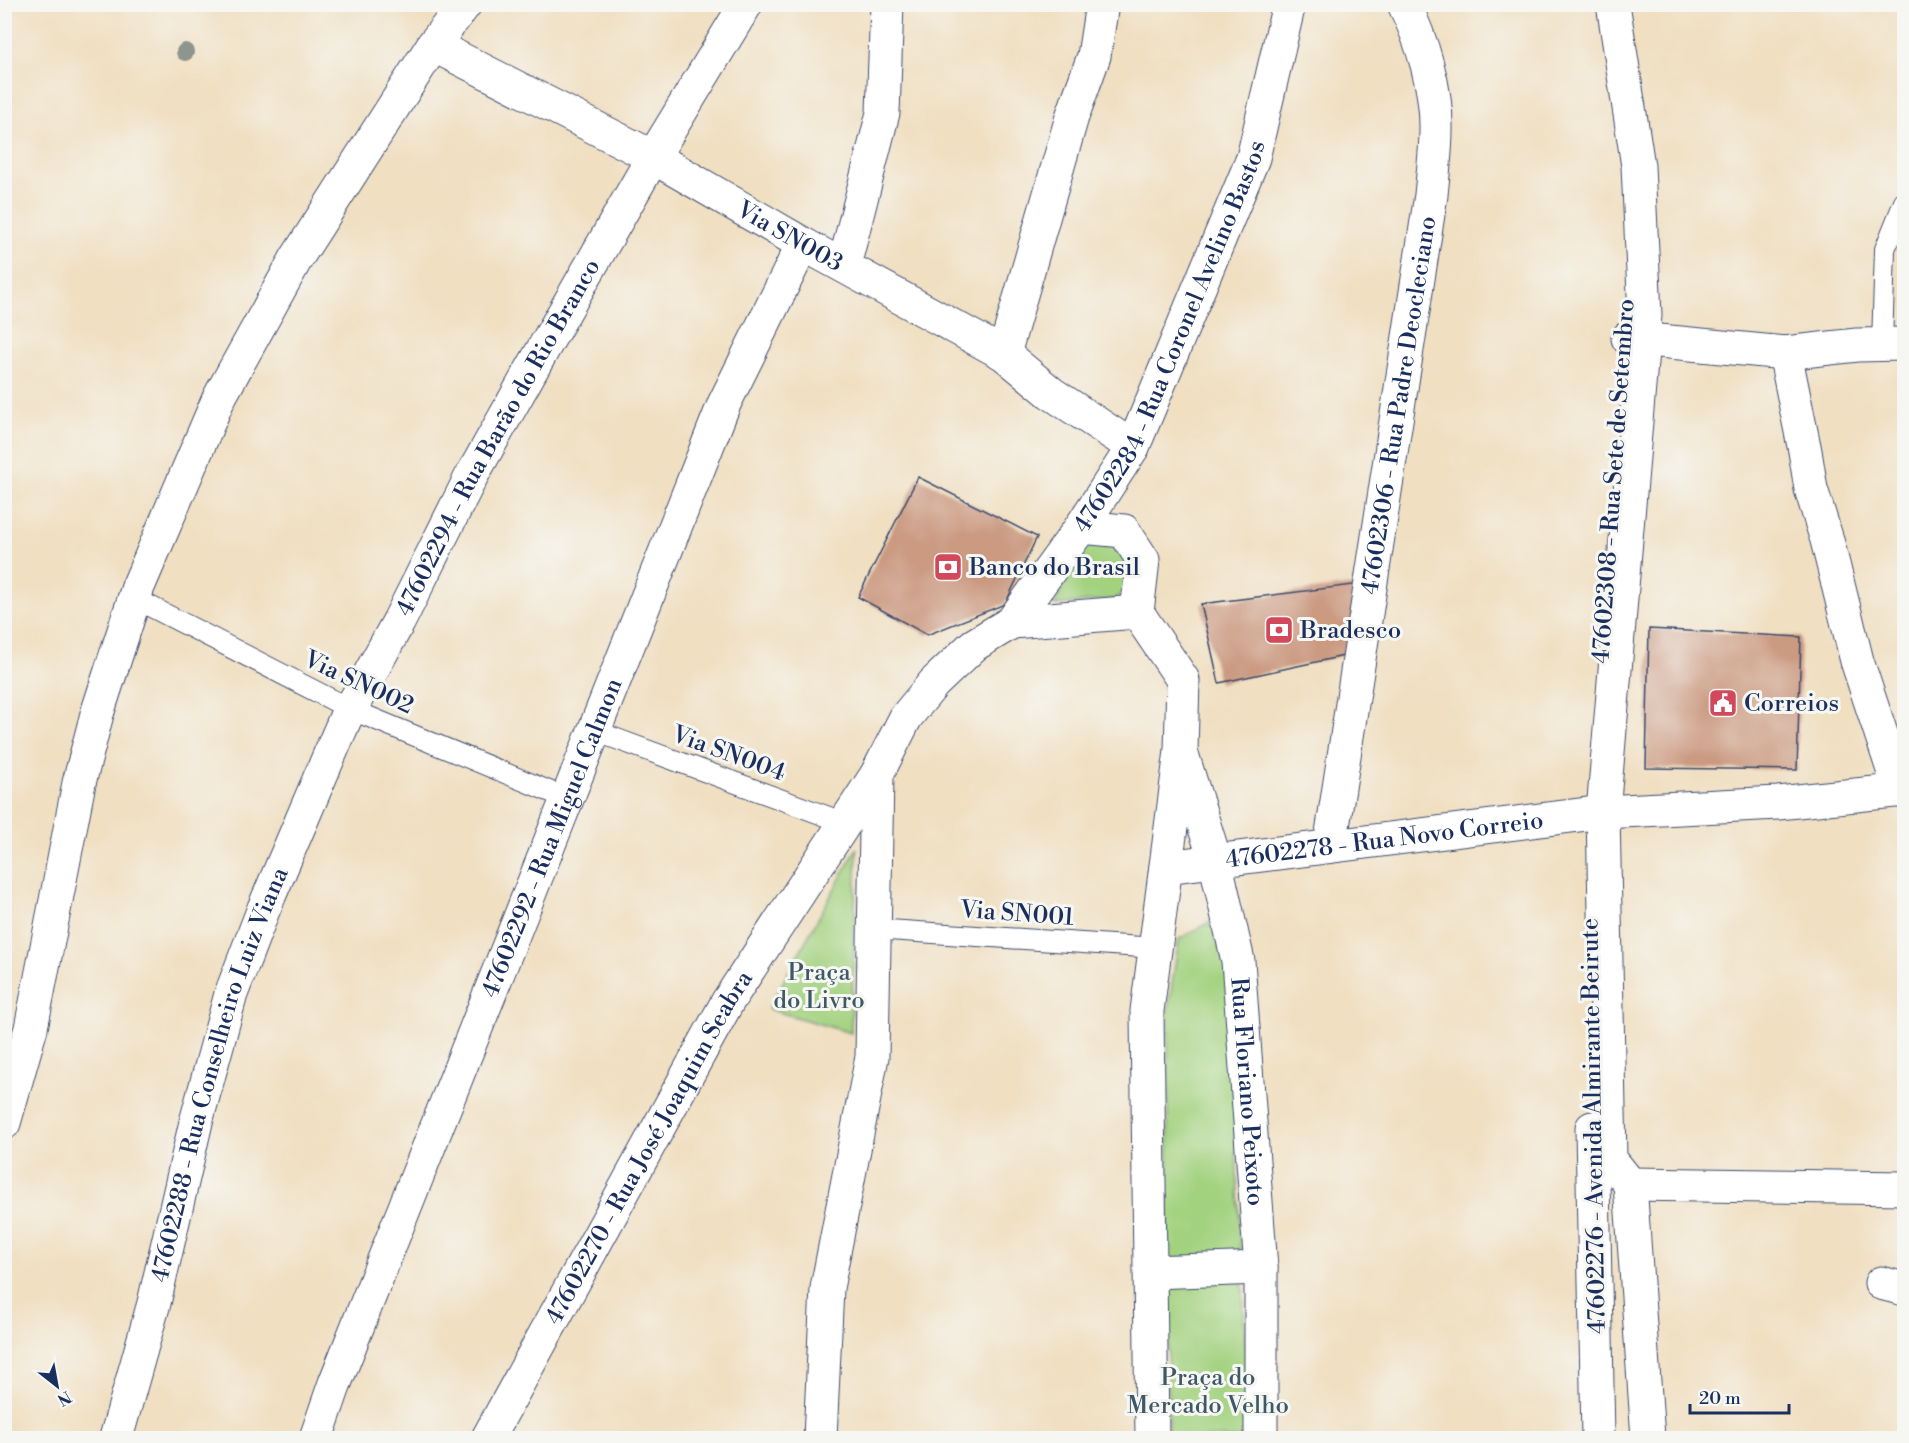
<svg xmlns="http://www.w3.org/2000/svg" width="1909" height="1443" font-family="'Libre Bodoni',serif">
<rect width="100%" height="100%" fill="#f6f6f2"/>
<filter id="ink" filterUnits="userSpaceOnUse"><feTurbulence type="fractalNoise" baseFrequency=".0167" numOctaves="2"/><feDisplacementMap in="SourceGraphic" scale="12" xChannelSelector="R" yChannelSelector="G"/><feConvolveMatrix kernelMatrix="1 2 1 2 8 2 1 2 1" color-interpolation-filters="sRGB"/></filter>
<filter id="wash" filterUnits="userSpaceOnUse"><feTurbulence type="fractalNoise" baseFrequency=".008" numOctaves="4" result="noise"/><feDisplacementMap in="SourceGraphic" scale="24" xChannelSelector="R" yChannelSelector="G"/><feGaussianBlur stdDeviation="1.35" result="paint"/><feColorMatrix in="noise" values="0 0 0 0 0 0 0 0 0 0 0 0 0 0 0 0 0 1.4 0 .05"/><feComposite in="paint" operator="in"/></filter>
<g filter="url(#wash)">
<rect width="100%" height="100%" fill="#f0dfc1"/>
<g fill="#a3d27f" stroke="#5f806e" stroke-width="1.5">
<polygon points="1092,544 1114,545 1128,560 1126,591 1115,599 1054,605 1069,575 1073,562 1080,552"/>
<polygon points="857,848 851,1033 768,1009"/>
<polygon points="1216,919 1227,961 1250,1438 1168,1438 1168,1010 1179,939"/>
</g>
<g id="blocks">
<g fill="#cb9a81">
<polygon points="918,477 1037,537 1005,604 927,635 858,597"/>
<polygon points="1360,584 1348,655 1219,683 1201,604"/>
<polygon points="1649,629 1801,637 1797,770 1646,768"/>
</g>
</g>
</g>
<g filter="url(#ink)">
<use href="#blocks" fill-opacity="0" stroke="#3b496d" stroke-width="1.5"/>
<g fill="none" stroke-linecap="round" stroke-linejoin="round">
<g stroke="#3b496d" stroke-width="22">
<g id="lane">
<polyline points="1882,345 1885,249 1904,202"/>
<polyline points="134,598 350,709 568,799"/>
<polyline points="595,731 845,823"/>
<polyline points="874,929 1156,948"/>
</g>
</g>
<g stroke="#3b496d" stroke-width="35">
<g id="street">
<polyline points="1613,4 1638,166 1645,315 1603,812 1610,1159 1630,1184 1648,1438"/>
<path id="s1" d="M433 45 653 157 803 244 1004 354 1051 393 1133 447"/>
<polyline points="844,266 883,113 887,4"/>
<polyline points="1628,338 1785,353 1857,345 1904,344"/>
<polyline points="1785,353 1805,451 1811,489 1827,540 1857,661 1900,791"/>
<polyline points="1004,354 1072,117 1094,56 1102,4"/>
<polyline points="1081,527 1124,531 1143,560 1137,612 1183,680 1181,751"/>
<polyline points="1012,622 1137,612"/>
<path id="s2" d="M1330 846 1431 195C1433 173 1436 151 1436 130 1437 89 1422 40 1404 4"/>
<path id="s3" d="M1166 867 1603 812 1778 803 1904 790"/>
<polyline points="4,1123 31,1028 79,783 97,714 138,587 219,398 296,259 433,45 465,4"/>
<polyline points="1592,1128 1598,1438"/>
<polyline points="1630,1184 1904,1188"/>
<polyline points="1151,1272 1261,1268"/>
<polyline points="1881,1283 1904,1289"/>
<path id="s4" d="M116 1438 154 1303 196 1122 231 994 264 908 345 719 399 621 471 477 546 344 653 157 746 4"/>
<path id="s5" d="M316 1438 335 1383 724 404 803 244"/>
<path id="s6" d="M488 1438 728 1001 877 774 906 717 934 683 974 645 1012 622 1081 527 1133 447 1253 158 1289 4"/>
<path id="s7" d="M1152 1438 1147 1011 1181 751 1215 860 1238 961 1261 1268V1438"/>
</g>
</g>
<g stroke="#3b496d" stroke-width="35">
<polyline id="secondary" points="820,1438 827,1288 872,1057 877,774"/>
</g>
<use href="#lane" stroke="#fff" stroke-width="20"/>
<use href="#street" stroke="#fff" stroke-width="33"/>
<use href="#secondary" stroke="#fff" stroke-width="33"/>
</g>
<circle fill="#8e958f" cx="185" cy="52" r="9"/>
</g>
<defs>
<g id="bank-square" transform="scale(1.5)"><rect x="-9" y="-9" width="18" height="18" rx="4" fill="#d1495b" stroke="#f6f6f2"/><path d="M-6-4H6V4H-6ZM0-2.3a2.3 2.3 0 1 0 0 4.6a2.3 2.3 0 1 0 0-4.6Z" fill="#fff"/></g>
<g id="civic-square" transform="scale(1.5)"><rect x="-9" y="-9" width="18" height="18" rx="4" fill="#d1495b" stroke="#f6f6f2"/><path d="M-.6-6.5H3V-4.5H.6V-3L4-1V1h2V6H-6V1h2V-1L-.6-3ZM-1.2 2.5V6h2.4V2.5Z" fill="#fff"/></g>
</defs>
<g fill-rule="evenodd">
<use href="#bank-square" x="948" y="567"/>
<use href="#bank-square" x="1279" y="630"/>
<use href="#civic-square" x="1723" y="703"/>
</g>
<g text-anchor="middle" stroke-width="6" stroke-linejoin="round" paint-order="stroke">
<g font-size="24" fill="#1b2f5e" stroke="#f6f6f2">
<text dy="8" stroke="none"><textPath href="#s1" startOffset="405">Via SN003</textPath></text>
<text dy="8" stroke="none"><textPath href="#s6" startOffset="1306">47602284 - Rua Coronel Avelino Bastos</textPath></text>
<text dy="8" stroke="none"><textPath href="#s2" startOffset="446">47602306 - Rua Padre Deocleciano</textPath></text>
<text dy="8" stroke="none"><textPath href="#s4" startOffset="1077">47602294 - Rua Barão do Rio Branco</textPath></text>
<text transform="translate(1613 481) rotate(-86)" y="8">47602308 - Rua Sete de Setembro</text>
<text transform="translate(359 682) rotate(25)" y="8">Via SN002</text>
<text transform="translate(729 753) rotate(20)" y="8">Via SN004</text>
<text dy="8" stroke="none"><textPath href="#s5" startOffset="645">47602292 - Rua Miguel Calmon</textPath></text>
<text dy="8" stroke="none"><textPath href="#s3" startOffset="220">47602278 - Rua Novo Correio</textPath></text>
<text transform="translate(1017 913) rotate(4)" y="8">Via SN001</text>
<text dy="8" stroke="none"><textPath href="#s4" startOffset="378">47602288 - Rua Conselheiro Luiz Viana</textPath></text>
<text dy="8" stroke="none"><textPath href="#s7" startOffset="1038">Rua Floriano Peixoto</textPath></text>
<text transform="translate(1593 1126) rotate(-91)" y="8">47602276 - Avenida Almirante Beirute</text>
<text dy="8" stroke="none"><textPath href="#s6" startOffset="332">47602270 - Rua José Joaquim Seabra</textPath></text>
</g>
<g font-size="24" fill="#1b2f5e" stroke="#f6f6f2" text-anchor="start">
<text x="969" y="575">Banco do Brasil</text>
<text x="1300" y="638">Bradesco</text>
<text x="1744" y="711">Correios</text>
</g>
<g font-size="24" fill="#3d5866" stroke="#f6f6f2">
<text x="819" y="980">Praça<tspan x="819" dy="28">do Livro</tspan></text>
<text x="1208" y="1385">Praça do<tspan x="1208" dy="28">Mercado Velho</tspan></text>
</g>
</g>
<rect width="1909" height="1443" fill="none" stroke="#f6f6f2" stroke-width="24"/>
<g transform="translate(57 1386) rotate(149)" stroke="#f6f6f2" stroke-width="4.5" paint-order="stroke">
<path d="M0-4.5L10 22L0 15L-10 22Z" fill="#1b2f5e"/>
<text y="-9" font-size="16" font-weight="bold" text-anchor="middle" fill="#1b2f5e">N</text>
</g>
<path d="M1690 1404v9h99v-9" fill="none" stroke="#1b2f5e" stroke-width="3"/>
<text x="1699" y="1404" font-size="18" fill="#1b2f5e" stroke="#f6f6f2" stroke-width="4.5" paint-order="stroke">20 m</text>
</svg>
